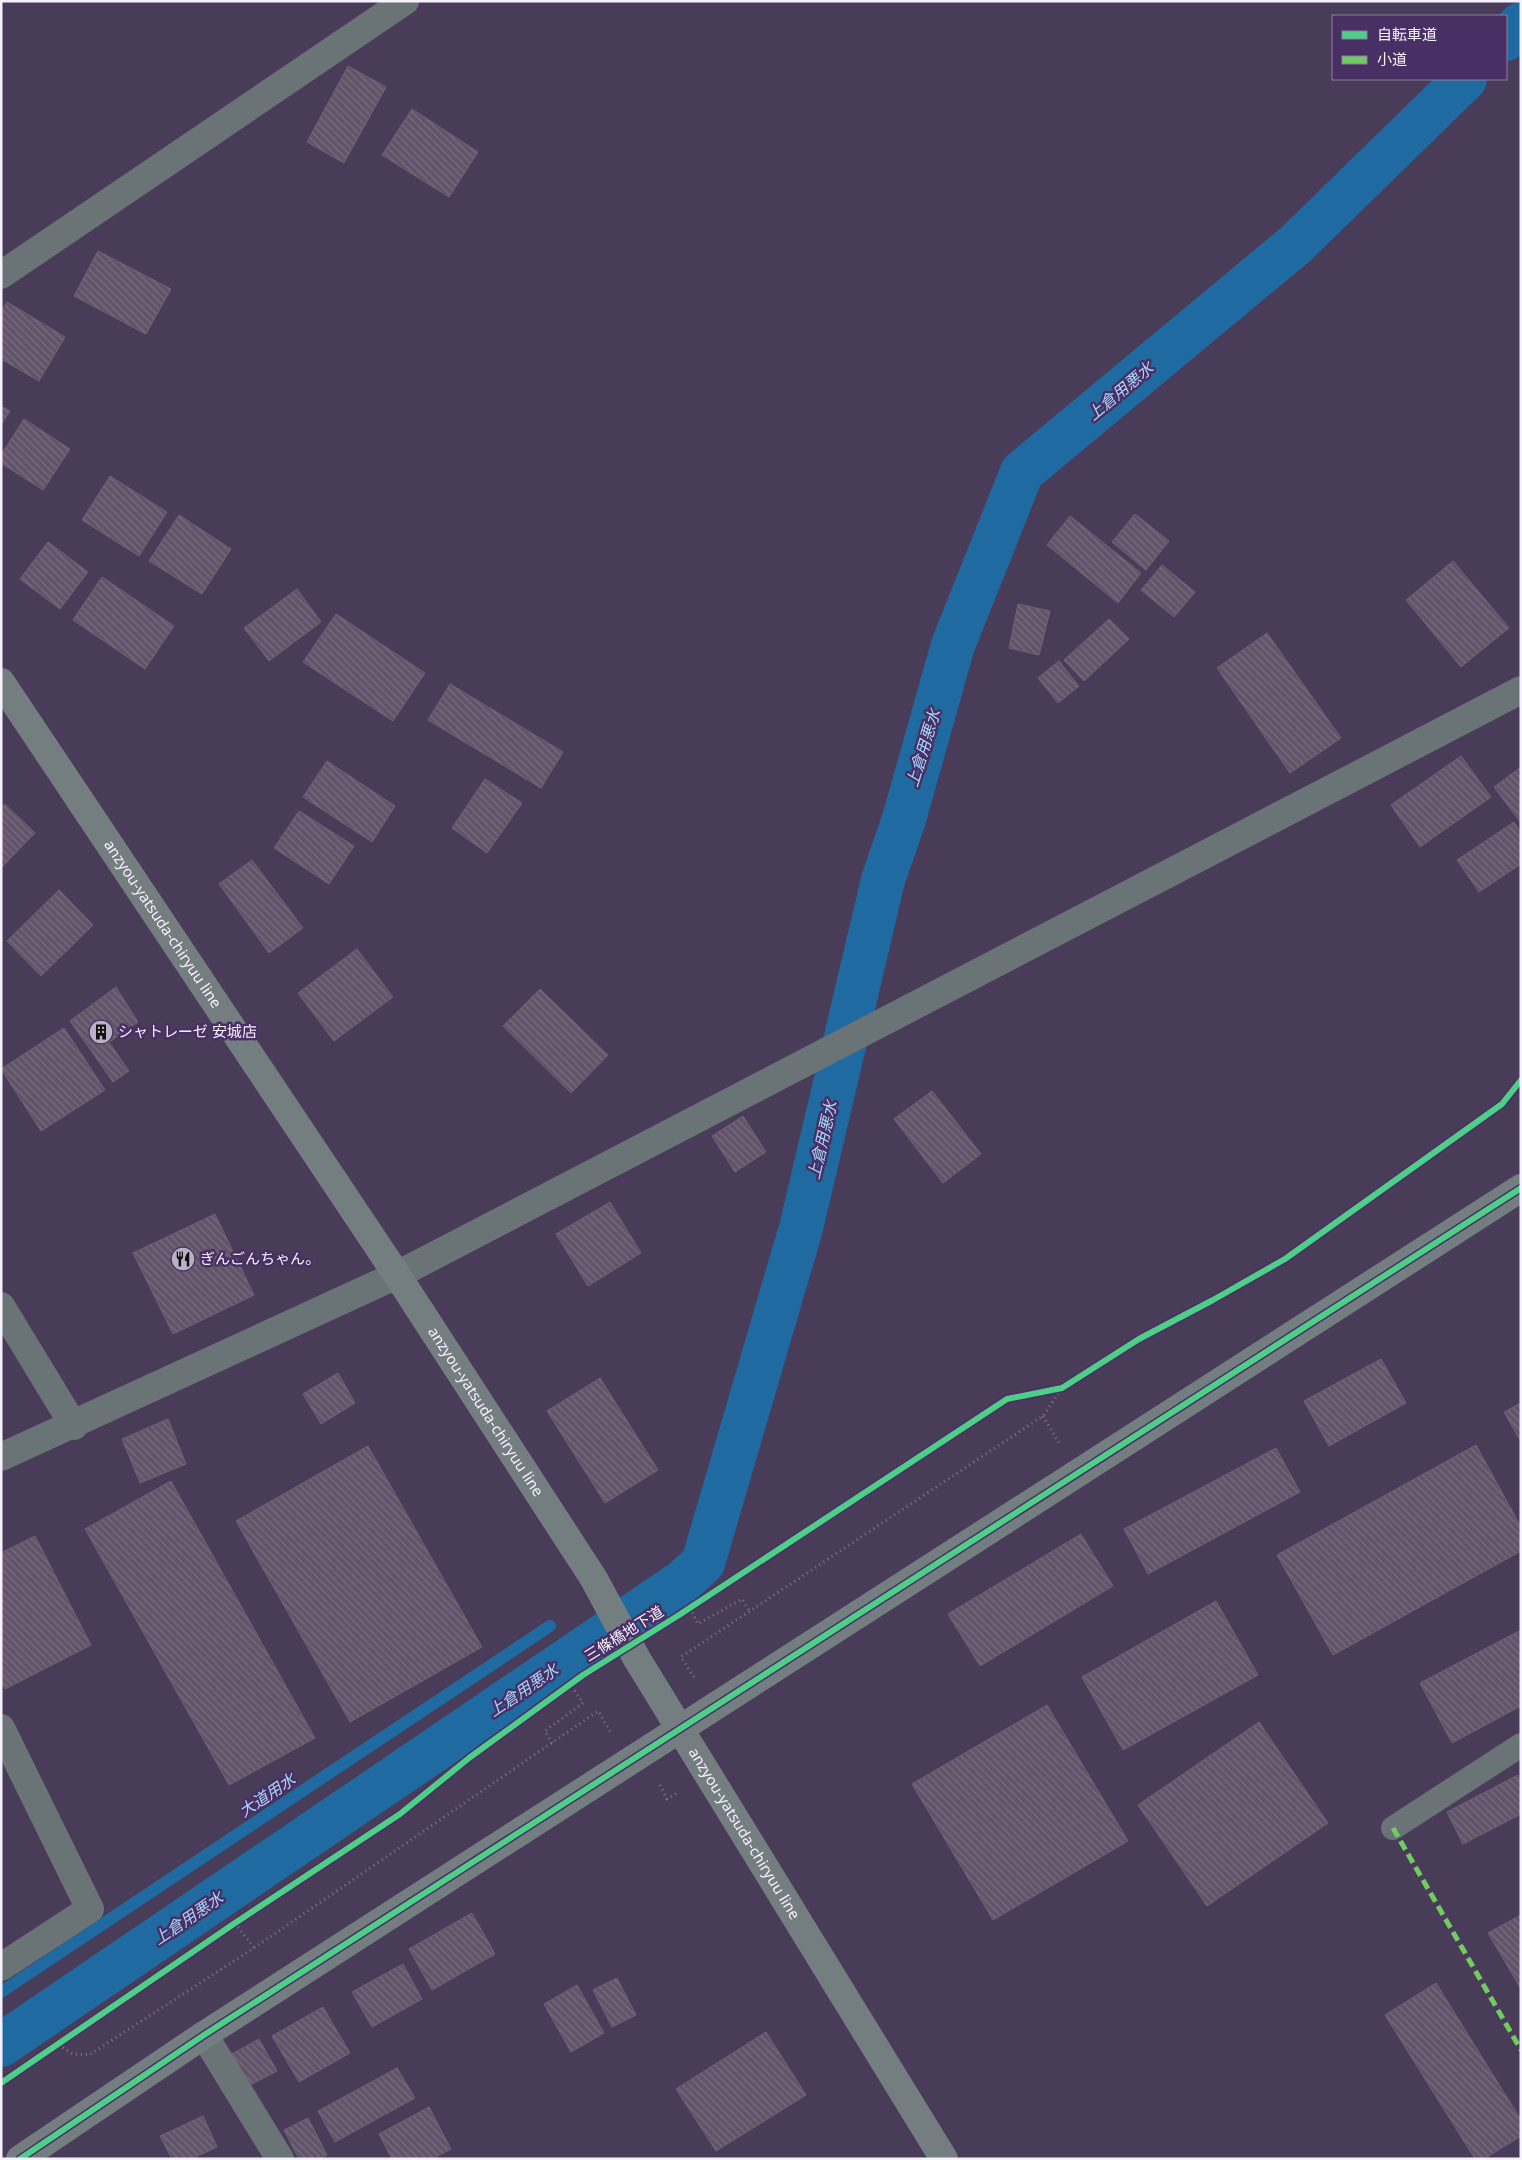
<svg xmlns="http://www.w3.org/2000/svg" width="1522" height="2160" font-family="'Noto Sans','Noto Sans JP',sans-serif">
<defs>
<pattern id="building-back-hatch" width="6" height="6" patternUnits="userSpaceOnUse" patternTransform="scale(1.25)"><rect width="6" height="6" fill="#615368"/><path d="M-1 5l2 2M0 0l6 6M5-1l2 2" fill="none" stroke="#786c7f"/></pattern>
</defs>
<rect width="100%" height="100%" fill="#493c58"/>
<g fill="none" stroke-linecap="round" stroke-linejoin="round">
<polyline stroke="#1f6aa1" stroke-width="12" points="1,1992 550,1626"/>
<g stroke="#1f6aa1" stroke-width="44">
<polyline points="1506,39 1521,24"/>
<polyline points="1,2045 682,1582 703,1563 801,1228 883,880 904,819 953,645 1022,472 1296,244 1465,79"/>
</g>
</g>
<g fill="url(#building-back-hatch)" stroke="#706177">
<polygon points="348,66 386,87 344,163 307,142"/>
<polygon points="412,109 478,152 449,197 382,155"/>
<polygon points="98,251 171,289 146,334 74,296"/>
<polygon points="7,302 65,337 39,381 1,359 1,312"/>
<polygon points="1,406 10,411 1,425"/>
<polygon points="24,419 70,449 43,490 1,463 1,455"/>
<polygon points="110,476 167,512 139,556 82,520"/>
<polygon points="1135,514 1169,541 1146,570 1112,542"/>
<polygon points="179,515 231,549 202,594 149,561"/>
<polygon points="1070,516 1141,573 1118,603 1047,545"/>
<polygon points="48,542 88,572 60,609 20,579"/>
<polygon points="1453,561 1509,628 1461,667 1406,600"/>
<polygon points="1162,565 1195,592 1174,617 1141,590"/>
<polygon points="102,577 174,626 145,669 73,620"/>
<polygon points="297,589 321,622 269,661 244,628"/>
<polygon points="1018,604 1050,611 1039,655 1009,648"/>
<polygon points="336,614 425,673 393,721 303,662"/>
<polygon points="1109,619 1129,639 1084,681 1064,660"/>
<polygon points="1267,633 1341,738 1290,773 1217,668"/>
<polygon points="1059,661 1079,686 1058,703 1038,678"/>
<polygon points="450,684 563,752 541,788 428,720"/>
<polygon points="1461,756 1491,797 1420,847 1391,805"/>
<polygon points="327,761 395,806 372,842 303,797"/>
<polygon points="1521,767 1521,823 1494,787"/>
<polygon points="485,779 522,803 487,853 452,828"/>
<polygon points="5,804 35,833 1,868 1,808"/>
<polygon points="299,811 354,846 329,884 274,848"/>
<polygon points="1514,822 1521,833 1521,864 1479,892 1457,860"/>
<polygon points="252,860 303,928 269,953 219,884"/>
<polygon points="59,890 93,925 41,976 7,941"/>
<polygon points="357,949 393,997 334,1041 298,993"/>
<polygon points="116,987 138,1022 109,1042 129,1071 113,1082 70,1021"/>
<polygon points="540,989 608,1055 571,1093 503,1026"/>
<polygon points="64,1028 105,1090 41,1131 1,1069"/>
<polygon points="932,1091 981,1154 943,1183 894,1119"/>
<polygon points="743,1116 766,1152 735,1172 712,1136"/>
<polygon points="610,1202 641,1253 588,1286 556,1234"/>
<polygon points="215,1214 254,1295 173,1334 133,1253"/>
<polygon points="1381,1359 1406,1403 1329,1446 1304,1401"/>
<polygon points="338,1373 355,1403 321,1424 303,1394"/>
<polygon points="600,1378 658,1470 605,1503 547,1411"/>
<polygon points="1521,1403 1521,1442 1504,1412"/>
<polygon points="168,1419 186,1464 140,1483 122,1439"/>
<polygon points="1476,1445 1521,1527 1521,1551 1333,1655 1277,1555"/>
<polygon points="368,1446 482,1647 350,1722 236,1521"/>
<polygon points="1276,1448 1300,1492 1148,1574 1124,1529"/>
<polygon points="171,1481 315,1738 229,1785 85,1529"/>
<polygon points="1081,1534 1113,1586 980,1666 948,1614"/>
<polygon points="35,1536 91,1645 5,1689 1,1682 1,1553"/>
<polygon points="1216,1601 1258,1675 1123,1750 1082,1677"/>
<polygon points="1521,1630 1521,1706 1452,1743 1420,1683"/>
<polygon points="1047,1705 1128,1841 993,1920 912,1784"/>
<polygon points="1259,1722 1328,1823 1207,1906 1138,1805"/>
<polygon points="1518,1775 1521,1781 1521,1814 1463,1844 1447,1812"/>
<polygon points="472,1913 495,1954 432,1990 409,1949"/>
<polygon points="1521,1915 1521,1989 1488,1933"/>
<polygon points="403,1964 422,1999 372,2027 352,1992"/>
<polygon points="617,1978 636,2015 612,2027 593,1990"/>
<polygon points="1436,1983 1521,2120 1521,2136 1484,2159 1475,2159 1385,2015"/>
<polygon points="577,1985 604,2033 571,2052 544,2004"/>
<polygon points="323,2007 350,2053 299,2082 272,2036"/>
<polygon points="766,2032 806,2095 716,2151 676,2089"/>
<polygon points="259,2039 277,2071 248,2086 230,2055"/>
<polygon points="397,2068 415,2098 335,2142 318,2111"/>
<polygon points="429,2107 451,2149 432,2159 392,2159 379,2134"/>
<polygon points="203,2116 217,2147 191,2159 172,2159 160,2136"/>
<polygon points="308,2118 327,2155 320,2159 299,2159 284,2130"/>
</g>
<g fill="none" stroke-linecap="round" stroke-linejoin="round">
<g stroke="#787a82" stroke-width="3" stroke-dasharray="1 4" stroke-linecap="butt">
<polyline points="1043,1416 1059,1443"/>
<polyline points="690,1608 698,1624 742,1599 749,1610"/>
<polyline points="694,1677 681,1657 1043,1416 1062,1388"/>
<polyline points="552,1743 545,1731 583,1703 570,1684"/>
<polyline points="660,1785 667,1799 677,1793"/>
<polyline points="235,1923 254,1948"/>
<polyline points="1,2083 57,2044 73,2054 89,2055 254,1948 598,1711 610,1731"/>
</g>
<polyline stroke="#6a7376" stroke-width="24" points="1393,1828 1521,1745"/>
<g stroke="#6a7376" stroke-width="28">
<polyline points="1,275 405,1"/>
<polyline points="1,1306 74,1426"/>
<polyline points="1,1457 397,1275 1521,690"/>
<polyline points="1,1728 90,1909 1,1967"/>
<polyline points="204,2035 280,2159"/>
</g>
<g stroke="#747e81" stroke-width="28">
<path id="s1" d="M1 682 397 1275 594 1579 637 1659 944 2159"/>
<polyline points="20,2159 204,2035 1521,1188"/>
</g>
<polyline stroke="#71cb61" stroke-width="5" stroke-dasharray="10 5" stroke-linecap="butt" points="1393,1828 1521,2050"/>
<g stroke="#483064" stroke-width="9">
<g id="cycleway">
<polyline points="1,2083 235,1923 400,1814 469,1758 583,1675 679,1615 1007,1399 1062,1388 1139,1339 1213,1300 1285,1259 1502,1104 1521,1080"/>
<polyline points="20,2159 204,2035 1521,1188"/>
</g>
</g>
<use href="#cycleway" stroke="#4dcf88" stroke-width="6"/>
</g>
<defs>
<g id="building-disc" transform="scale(1.25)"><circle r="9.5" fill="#b9b2c4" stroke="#483064"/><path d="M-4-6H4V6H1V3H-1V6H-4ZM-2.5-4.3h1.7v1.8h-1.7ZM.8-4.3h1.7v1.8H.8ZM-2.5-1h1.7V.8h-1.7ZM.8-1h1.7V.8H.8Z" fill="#111"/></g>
<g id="restaurant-disc" transform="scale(1.25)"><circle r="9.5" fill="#b9b2c4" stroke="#483064"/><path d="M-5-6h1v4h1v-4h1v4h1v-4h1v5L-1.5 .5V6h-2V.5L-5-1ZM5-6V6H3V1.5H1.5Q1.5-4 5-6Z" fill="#111"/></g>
</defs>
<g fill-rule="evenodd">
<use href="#building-disc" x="101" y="1032"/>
<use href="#restaurant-disc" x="183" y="1259"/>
</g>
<g text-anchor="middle" stroke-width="5" stroke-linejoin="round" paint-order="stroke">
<g font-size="15" fill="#f6f1fe" stroke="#483064">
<text dy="5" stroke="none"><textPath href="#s1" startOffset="291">anzyou-yatsuda-chiryuu line</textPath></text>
<text dy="5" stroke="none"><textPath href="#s1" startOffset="876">anzyou-yatsuda-chiryuu line</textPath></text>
<text transform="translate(624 1634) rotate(-32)" y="5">三條橋地下道</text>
<text dy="5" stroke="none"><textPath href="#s1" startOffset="1371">anzyou-yatsuda-chiryuu line</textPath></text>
</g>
<g font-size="15" fill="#f6f1fe" stroke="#483064" text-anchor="start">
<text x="118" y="1037">シャトレーゼ 安城店</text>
<text x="200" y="1264">ぎんごんちゃん。</text>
</g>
<g font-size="16" font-style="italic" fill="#a8d5fb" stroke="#483064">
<text transform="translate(1120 391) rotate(-40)" y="6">上倉用悪水</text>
<text transform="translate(923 748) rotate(-73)" y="6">上倉用悪水</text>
<text transform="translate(822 1140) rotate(-77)" y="6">上倉用悪水</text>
<text transform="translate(523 1690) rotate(-34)" y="6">上倉用悪水</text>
<text transform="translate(267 1795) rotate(-34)" y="6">大道用水</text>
<text transform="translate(188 1918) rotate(-34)" y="6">上倉用悪水</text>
</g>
</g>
<rect width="1522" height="2160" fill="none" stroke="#f6f1fe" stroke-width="5"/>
<rect x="1332" y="15" width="175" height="65" fill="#483064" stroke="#8e7da2"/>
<rect x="1342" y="31" width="25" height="8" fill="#4dcf88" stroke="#8e7da2"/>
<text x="1377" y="40" font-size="15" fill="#f6f1fe">自転車道</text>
<rect x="1342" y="56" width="25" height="8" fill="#71cb61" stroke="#8e7da2"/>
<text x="1377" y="65" font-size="15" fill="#f6f1fe">小道</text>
</svg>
